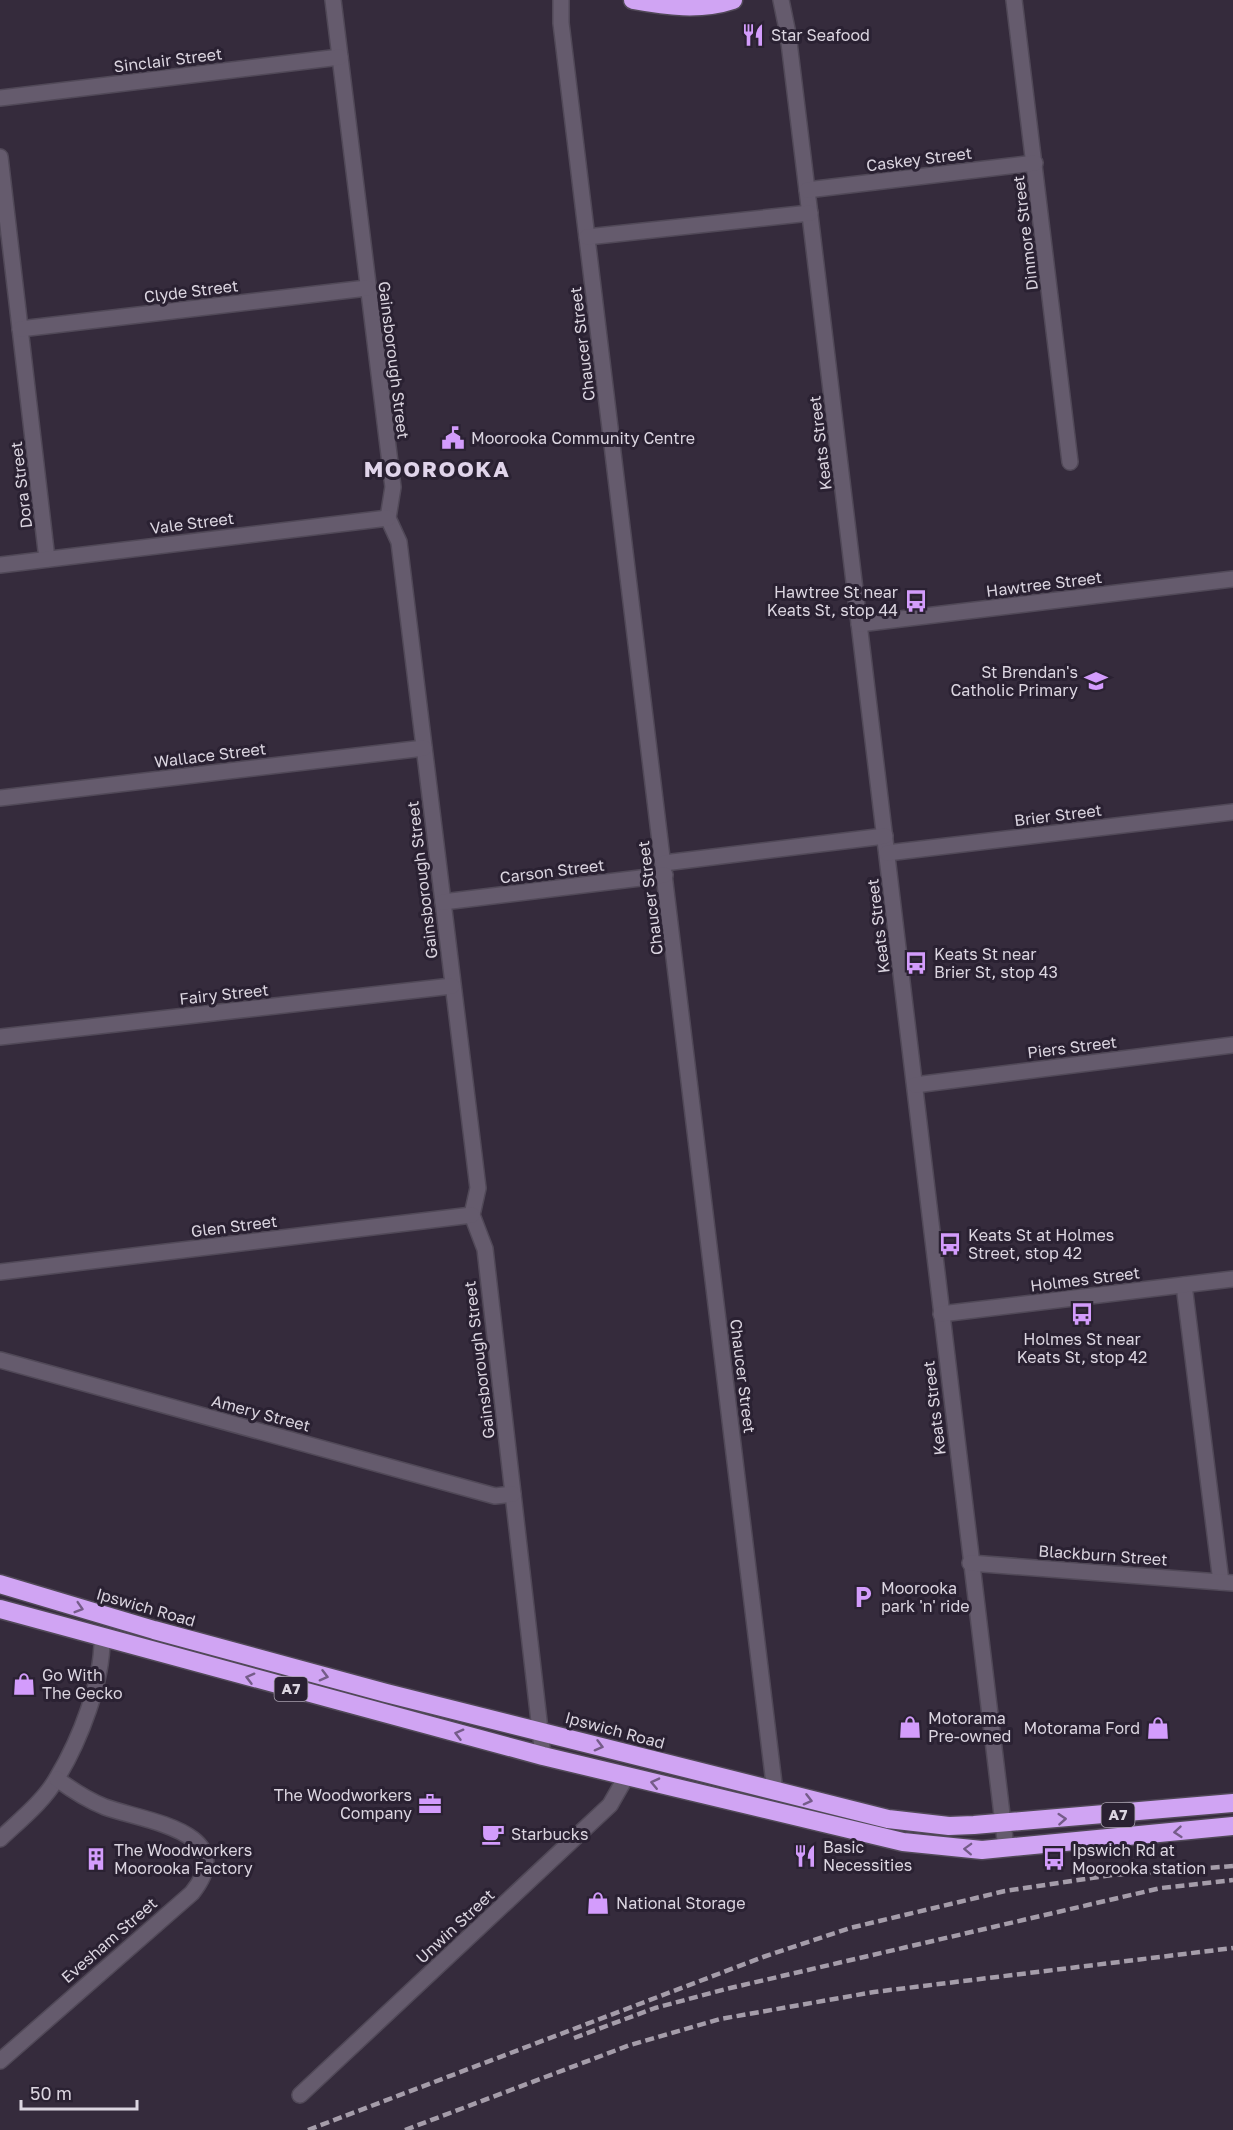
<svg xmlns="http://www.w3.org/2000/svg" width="1233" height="2130" font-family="'Golos Text',sans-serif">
<rect width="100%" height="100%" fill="#352b3c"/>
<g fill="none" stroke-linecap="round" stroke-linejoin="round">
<g stroke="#514958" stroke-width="18">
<g id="minor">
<polyline points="333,0 393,487 388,518 399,542 478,1188 472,1215 485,1249 543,1756"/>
<polyline points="561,0 561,23 775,1792"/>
<polyline points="781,0 788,34 807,190 1006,1848"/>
<polyline points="1014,0 1070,462"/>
<polyline points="0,98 340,57"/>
<polyline points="0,157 47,559"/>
<polyline points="807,190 1035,163"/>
<polyline points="587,237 810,213"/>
<polyline points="20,329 367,288"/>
<polyline points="0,565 388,518"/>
<polyline points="859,624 1233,579"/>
<polyline points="0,798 424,748"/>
<polyline points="887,853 1233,812"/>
<polyline points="664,863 885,836"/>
<polyline points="443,902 665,875"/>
<polyline points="0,1037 452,986"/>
<polyline points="915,1085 1233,1045"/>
<polyline points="0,1272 472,1215"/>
<polyline points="1184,1285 1221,1582"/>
<polyline points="941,1314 1233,1279"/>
<polyline points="0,1360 495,1496 513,1494"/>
<polyline points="970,1563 1233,1583"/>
<path d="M0 1839C20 1820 44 1801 57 1778 80 1740 103 1681 102 1637"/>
<path d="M0 2061 192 1893C242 1831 143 1821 105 1807 87 1800 72 1790 57 1779"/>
<polyline points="300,2095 610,1805 626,1777"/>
</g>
</g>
<g stroke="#514958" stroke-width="21">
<g id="highway">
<path d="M633 0C666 6 700 11 733 0"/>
<polyline points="0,1584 154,1630 386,1693 888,1819 949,1826 974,1825 1233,1803"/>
<polyline points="0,1609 543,1756 903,1842 982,1850 1233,1826"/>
</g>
</g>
<use href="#minor" stroke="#655b6d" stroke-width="15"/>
<use href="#highway" stroke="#d0a4f3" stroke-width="18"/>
<g stroke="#a59daa" stroke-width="4.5" stroke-dasharray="9 4.5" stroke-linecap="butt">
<polyline points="574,2038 655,2008 726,1989 1161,1888 1233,1880"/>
<polyline points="308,2130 763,1957 850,1928 1005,1891 1112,1875 1233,1866"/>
<polyline points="405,2130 630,2045 720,2019 874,1992 1233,1948"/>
</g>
</g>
<defs><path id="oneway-chevron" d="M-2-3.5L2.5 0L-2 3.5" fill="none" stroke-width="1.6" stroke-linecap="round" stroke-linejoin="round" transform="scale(1.5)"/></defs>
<g stroke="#755c89">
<use href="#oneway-chevron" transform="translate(79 1608) rotate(17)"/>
<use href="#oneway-chevron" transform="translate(324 1676) rotate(15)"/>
<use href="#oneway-chevron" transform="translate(250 1678) rotate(-165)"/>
<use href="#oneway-chevron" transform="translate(459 1734) rotate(-165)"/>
<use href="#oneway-chevron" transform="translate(599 1746) rotate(15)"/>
<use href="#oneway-chevron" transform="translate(655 1783) rotate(-167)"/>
<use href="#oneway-chevron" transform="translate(808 1800) rotate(14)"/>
<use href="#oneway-chevron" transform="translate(1062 1819) rotate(-4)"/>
<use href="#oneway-chevron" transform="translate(1178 1832) rotate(175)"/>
<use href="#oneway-chevron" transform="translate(968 1849) rotate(-178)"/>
</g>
<defs>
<g id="restaurant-bare" transform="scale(1.8)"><path d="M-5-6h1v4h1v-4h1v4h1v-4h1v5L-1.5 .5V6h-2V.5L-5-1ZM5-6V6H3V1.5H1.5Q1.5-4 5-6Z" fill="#d39cfc" stroke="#2a2132" stroke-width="2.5" paint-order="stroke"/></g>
<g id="civic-bare" transform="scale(1.8)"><path d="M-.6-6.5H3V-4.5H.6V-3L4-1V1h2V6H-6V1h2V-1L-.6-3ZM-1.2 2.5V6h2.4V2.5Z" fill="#d39cfc" stroke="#2a2132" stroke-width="2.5" paint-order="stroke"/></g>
<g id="bus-bare" transform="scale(1.8)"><path d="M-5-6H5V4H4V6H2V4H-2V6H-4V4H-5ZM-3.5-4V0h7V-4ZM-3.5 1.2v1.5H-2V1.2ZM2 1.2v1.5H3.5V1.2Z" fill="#d39cfc" stroke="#2a2132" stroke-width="2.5" paint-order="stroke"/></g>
<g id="school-bare" transform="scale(1.8)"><path d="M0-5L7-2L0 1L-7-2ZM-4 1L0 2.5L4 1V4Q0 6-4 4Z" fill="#d39cfc" stroke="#2a2132" stroke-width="2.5" paint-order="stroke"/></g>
<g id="parking-bare" transform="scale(1.8)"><path d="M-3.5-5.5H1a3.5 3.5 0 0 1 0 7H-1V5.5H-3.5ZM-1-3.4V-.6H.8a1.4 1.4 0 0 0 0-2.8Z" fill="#d39cfc" stroke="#2a2132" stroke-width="2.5" paint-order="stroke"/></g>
<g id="shop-bare" transform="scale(1.8)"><path d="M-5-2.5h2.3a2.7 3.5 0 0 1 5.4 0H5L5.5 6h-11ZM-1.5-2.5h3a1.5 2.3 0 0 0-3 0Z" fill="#d39cfc" stroke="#2a2132" stroke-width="2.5" paint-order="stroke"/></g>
<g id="office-bare" transform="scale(1.8)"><path d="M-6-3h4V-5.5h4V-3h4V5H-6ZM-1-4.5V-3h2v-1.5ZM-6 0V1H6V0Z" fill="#d39cfc" stroke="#2a2132" stroke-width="2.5" paint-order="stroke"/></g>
<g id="cafe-bare" transform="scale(1.8)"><path d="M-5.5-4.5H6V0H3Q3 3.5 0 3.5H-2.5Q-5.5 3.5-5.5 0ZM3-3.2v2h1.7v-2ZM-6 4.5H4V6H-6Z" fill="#d39cfc" stroke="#2a2132" stroke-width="2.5" paint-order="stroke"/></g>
<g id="building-bare" transform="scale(1.8)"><path d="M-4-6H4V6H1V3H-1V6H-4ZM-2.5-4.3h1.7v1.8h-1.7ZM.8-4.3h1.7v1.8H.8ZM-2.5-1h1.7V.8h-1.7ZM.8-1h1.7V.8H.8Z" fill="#d39cfc" stroke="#2a2132" stroke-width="2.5" paint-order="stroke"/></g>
</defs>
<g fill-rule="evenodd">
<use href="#restaurant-bare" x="753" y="35"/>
<use href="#civic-bare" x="453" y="438"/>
<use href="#bus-bare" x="916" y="601"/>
<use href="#school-bare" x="1096" y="681"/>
<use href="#bus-bare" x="916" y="963"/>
<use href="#bus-bare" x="950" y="1244"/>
<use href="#bus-bare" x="1082" y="1314"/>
<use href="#parking-bare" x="863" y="1597"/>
<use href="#shop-bare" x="24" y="1684"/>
<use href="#shop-bare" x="910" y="1727"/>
<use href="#shop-bare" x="1158" y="1728"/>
<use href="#office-bare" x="430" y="1804"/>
<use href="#cafe-bare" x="493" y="1834"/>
<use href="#restaurant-bare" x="805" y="1856"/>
<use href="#building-bare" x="96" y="1859"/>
<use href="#bus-bare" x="1054" y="1859"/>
<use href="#shop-bare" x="598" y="1903"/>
</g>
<g text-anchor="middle" stroke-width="6" stroke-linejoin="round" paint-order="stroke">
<g fill="#2a2132" stroke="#a69fac" stroke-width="1.5">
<rect x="274.5" y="1677" width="33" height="24" rx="4.5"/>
<rect x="1101.5" y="1803" width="33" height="24" rx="4.5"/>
</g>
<g font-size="15" font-weight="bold" fill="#dbd5e0">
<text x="291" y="1694">A7</text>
<text x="1118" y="1820">A7</text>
</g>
<g font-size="16" fill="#dbd5e0" stroke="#2a2132" text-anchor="start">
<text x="771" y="41">Star Seafood</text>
<text x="471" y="444">Moorooka Community Centre</text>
<text x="898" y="598" text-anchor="end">Hawtree St near<tspan x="898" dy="18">Keats St, stop 44</tspan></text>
<text x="1078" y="678" text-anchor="end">St Brendan's<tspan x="1078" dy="18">Catholic Primary</tspan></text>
<text x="934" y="960">Keats St near<tspan x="934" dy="18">Brier St, stop 43</tspan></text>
<text x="968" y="1241">Keats St at Holmes<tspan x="968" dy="18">Street, stop 42</tspan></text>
<text x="1082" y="1345" text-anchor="middle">Holmes St near<tspan x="1082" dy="18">Keats St, stop 42</tspan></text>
<text x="881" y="1594">Moorooka<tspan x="881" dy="18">park 'n' ride</tspan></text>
<text x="42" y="1681">Go With<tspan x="42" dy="18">The Gecko</tspan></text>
<text x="928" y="1724">Motorama<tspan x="928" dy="18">Pre-owned</tspan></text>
<text x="1140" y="1734" text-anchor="end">Motorama Ford</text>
<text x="412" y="1801" text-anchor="end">The Woodworkers<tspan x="412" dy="18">Company</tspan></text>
<text x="511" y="1840">Starbucks</text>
<text x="823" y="1853">Basic<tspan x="823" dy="18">Necessities</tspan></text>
<text x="114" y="1856">The Woodworkers<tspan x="114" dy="18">Moorooka Factory</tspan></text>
<text x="1072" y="1856">Ipswich Rd at<tspan x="1072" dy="18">Moorooka station</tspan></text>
<text x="616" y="1909">National Storage</text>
</g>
<g font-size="16" fill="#dbd5e0" stroke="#2a2132">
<text transform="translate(168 60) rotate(-7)" y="6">Sinclair Street</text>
<text transform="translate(919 159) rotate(-7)" y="6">Caskey Street</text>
<text transform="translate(1025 233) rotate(-97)" y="6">Dinmore Street</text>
<text transform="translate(191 291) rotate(-7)" y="6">Clyde Street</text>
<text transform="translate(582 344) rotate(-97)" y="6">Chaucer Street</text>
<text transform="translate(394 360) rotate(83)" y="6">Gainsborough Street</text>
<text transform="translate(820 443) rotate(-97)" y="6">Keats Street</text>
<text transform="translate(21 485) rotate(-97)" y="6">Dora Street</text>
<text transform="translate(192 523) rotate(-7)" y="6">Vale Street</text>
<text transform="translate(1044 584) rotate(-7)" y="6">Hawtree Street</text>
<text transform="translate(210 755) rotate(-7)" y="6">Wallace Street</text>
<text transform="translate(1058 815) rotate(-7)" y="6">Brier Street</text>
<text transform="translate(552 871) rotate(-7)" y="6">Carson Street</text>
<text transform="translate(422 880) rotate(-97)" y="6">Gainsborough Street</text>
<text transform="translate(650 898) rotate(-97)" y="6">Chaucer Street</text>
<text transform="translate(878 926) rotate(-97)" y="6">Keats Street</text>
<text transform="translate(224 994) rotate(-6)" y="6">Fairy Street</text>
<text transform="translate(1072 1047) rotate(-7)" y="6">Piers Street</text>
<text transform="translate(234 1226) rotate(-7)" y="6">Glen Street</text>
<text transform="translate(1085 1279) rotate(-7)" y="6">Holmes Street</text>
<text transform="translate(479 1360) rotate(-97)" y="6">Gainsborough Street</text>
<text transform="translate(743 1376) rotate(83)" y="6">Chaucer Street</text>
<text transform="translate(934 1408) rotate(-97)" y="6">Keats Street</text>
<text transform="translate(261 1413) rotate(15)" y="6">Amery Street</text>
<text transform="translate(1103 1555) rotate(4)" y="6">Blackburn Street</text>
<text transform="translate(146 1607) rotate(16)" y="6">Ipswich Road</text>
<text transform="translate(615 1730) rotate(15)" y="6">Ipswich Road</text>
<text transform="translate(455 1926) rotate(-43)" y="6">Unwin Street</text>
<text transform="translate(109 1940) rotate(-41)" y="6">Evesham Street</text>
</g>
<g font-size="22" font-weight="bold" letter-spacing="1.5" fill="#e0d4ea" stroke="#2a2132">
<text x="437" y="477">MOOROOKA</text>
</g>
</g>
<path d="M21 2100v9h116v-9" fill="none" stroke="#dbd5e0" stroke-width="3"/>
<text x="30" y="2100" font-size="18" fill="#dbd5e0" stroke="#2a2132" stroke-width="4.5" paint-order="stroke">50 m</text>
</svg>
